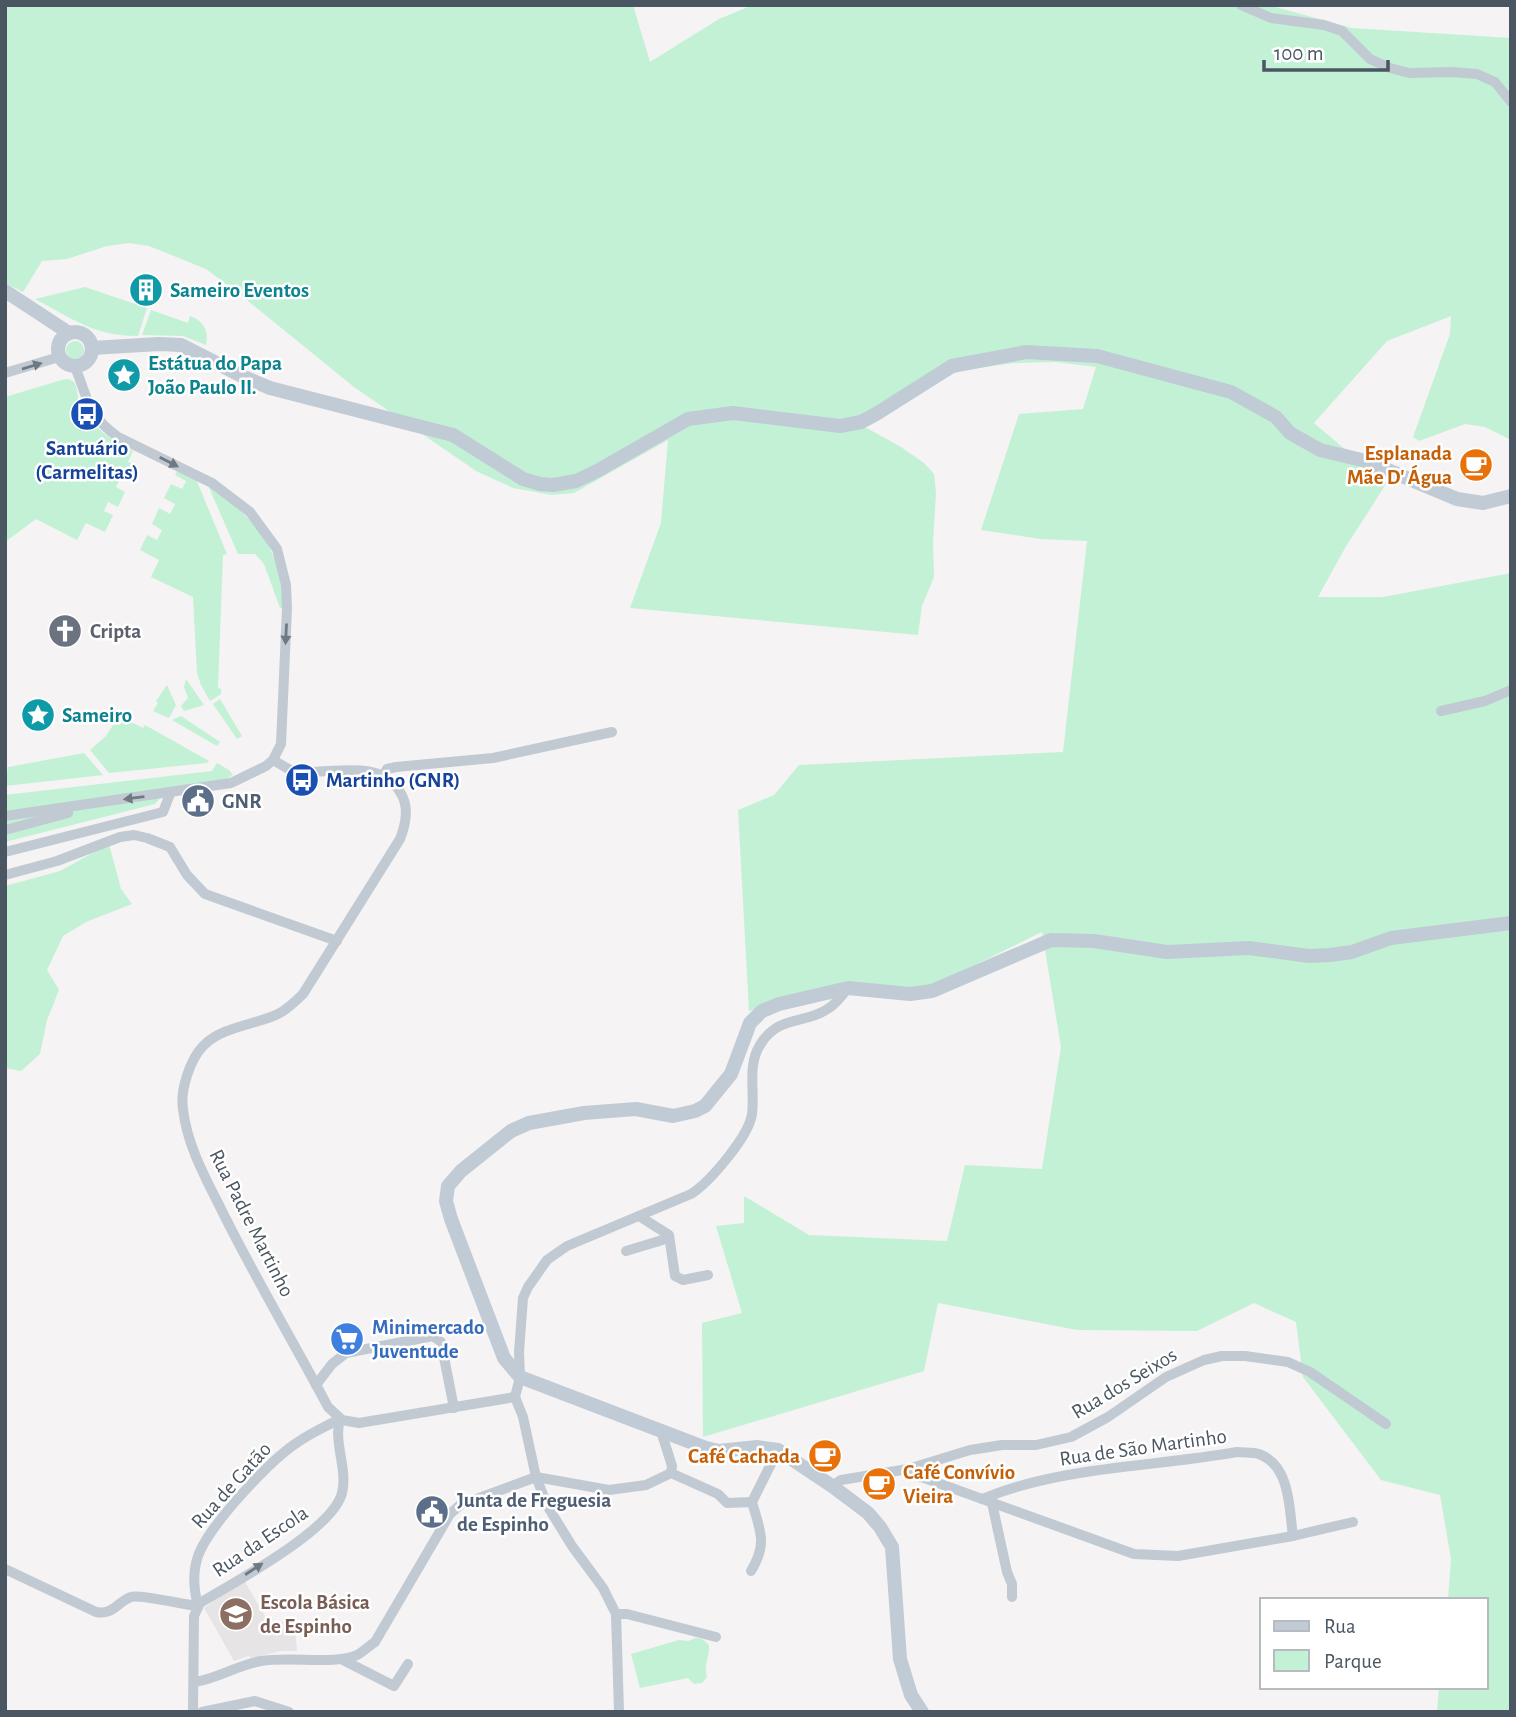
<svg xmlns="http://www.w3.org/2000/svg" width="1516" height="1717" font-family="'Alegreya Sans',sans-serif">
<rect width="100%" height="100%" fill="#f5f3f3"/>
<polygon fill="#e6e4e5" points="244,1580 269,1623 290,1621 295,1628 297,1651 281,1651 252,1658 248,1656 234,1661 204,1608"/>
<g fill="#c3f1d5">
<polygon points="5,5 633,5 650,62 719,19 753,5 1268,5 1352,28 1511,38 1511,440 1485,427 1465,424 1419,441 1413,437 1450,334 1451,316 1387,341 1314,423 1386,484 1345,548 1318,597 1383,597 1511,573 1511,1712 1437,1712 1439,1687 1486,1687 1486,1600 1448,1600 1451,1559 1440,1495 1381,1480 1303,1377 1296,1322 1254,1303 1197,1331 1077,1330 938,1303 924,1371 703,1437 702,1323 742,1313 716,1226 744,1223 744,1196 809,1235 947,1241 965,1165 1042,1169 1061,1047 1042,932 934,985 922,988 834,987 749,1011 738,810 774,795 799,765 1063,752 1087,541 1041,539 981,530 1019,414 1083,409 1096,367 1055,362 1013,363 958,371 863,426 901,447 924,463 934,474 936,493 933,543 934,577 922,606 918,635 630,608 661,523 668,440 574,493 552,495 513,488 476,471 354,387 242,296 206,269 149,246 129,243 107,246 67,259 42,261 23,292 5,283"/>
<path d="M85 287 147 308 138 336C94 336 73 319 35 299Z"/>
<path d="M151 310 188 323 190 316C204 321 209 331 206 345L183 336 142 335Z"/>
<circle cx="75" cy="350" r="9"/>
<path d="M65 379C80 379 75 392 80 403 91 427 111 440 133 451L128 462 138 466 131 481 121 477 116 487 125 492 118 507 108 502 104 511 113 515 105 532 86 523 77 540 36 519 5 542V397Z"/>
<polygon points="177,471 196,479 227,554 223,555 218,688 221,689 221,694 210,701 201,685 197,673 193,597 151,577 159,560 140,550 147,535 157,540 162,530 152,524 159,508 170,514 175,504 164,498 171,484 182,489 186,481 175,475"/>
<path d="M207 483C255 521 281 543 283 608H280L264 564 255 554H238Z"/>
<polygon points="186,679 204,705 184,711 181,706 188,698 184,687"/>
<polygon points="167,685 176,705 169,718 153,711 158,703 156,701"/>
<polygon points="220,699 242,736 237,739 213,704"/>
<polygon points="119,716 143,728 145,725 209,761 207,763 109,773 90,750 106,736"/>
<polygon points="181,716 220,742 217,746 172,720"/>
<polygon points="84,753 103,775 5,786 8,767"/>
<polygon points="217,763 229,770 233,775 223,781 167,790 155,804 5,842 5,795 212,771"/>
<polygon points="109,844 121,889 132,904 86,922 63,936 47,970 59,990 47,1020 40,1054 21,1071 5,1068 5,886 60,871"/>
<path d="M696 1638 702 1639 709 1645C710 1656 703 1665 707 1677L702 1683 694 1684 688 1678 640 1688 631 1654 679 1640 688 1641Z"/>
</g>
<g fill="none" stroke-linecap="round" stroke-linejoin="round">
<g stroke="#c1cad2" stroke-width="10">
<polyline points="1241,5 1271,18 1324,25 1342,31 1370,59 1390,68 1409,73 1452,72 1477,74 1495,82 1511,102"/>
<polyline points="5,373 59,357"/>
<polyline points="1441,711 1485,701 1511,690"/>
<path d="M273 760C280 764 289 770 297 773 302 774 309 773 314 772 343 771 382 762 400 792 410 807 406 824 400 839L303 994C295 1002 288 1009 278 1014 255 1025 224 1026 204 1045 190 1059 180 1090 183 1109 187 1145 205 1177 221 1209 254 1276 293 1341 328 1407L342 1420 359 1423 515 1397"/>
<polyline points="383,776 387,769 396,767 493,758 612,732"/>
<path d="M5 816 231 783 266 766 273 760 281 744 287 608 286 585 277 549 250 512 212 483 118 437C86 414 89 400 75 367"/>
<polyline points="5,830 68,813"/>
<polyline points="5,852 163,812 170,794"/>
<polyline points="5,875 57,861 120,837 134,835 147,838 170,847 187,875 205,894 337,941"/>
<polyline points="639,1216 669,1235 675,1276 683,1280 708,1275"/>
<polyline points="626,1251 669,1238"/>
<polyline points="316,1385 332,1364 346,1353 433,1336 441,1342 454,1408"/>
<path d="M515 1397 520 1377 519 1352 523 1298 528 1287 547 1260 567 1246 691 1194C710 1182 749 1136 752 1114 755 1091 747 1066 760 1045 779 1014 805 1025 829 1008 837 1003 842 995 848 988"/>
<polyline points="515,1397 523,1417 536,1477 548,1507 572,1546 603,1588 616,1614 619,1712"/>
<polyline points="661,1431 672,1466 671,1473"/>
<polyline points="908,1469 916,1475 1134,1554 1178,1556 1293,1536 1353,1522"/>
<polyline points="832,1486 841,1480 908,1469 970,1450 1002,1445 1036,1445 1071,1437 1108,1417 1166,1377 1204,1360 1222,1356 1245,1356 1288,1362 1310,1372 1386,1424"/>
<path d="M982 1499C1062 1466 1153 1467 1237 1452 1244 1453 1252 1452 1259 1454 1291 1466 1289 1509 1293 1536"/>
<polyline points="992,1503 1007,1572 1012,1584 1012,1597"/>
<path d="M5 1569 96 1612C114 1615 117 1602 131 1597 140 1594 185 1605 198 1606"/>
<path d="M751 1571C768 1543 760 1531 752 1502L778 1450"/>
<path d="M198 1606C193 1587 192 1567 201 1549 216 1519 270 1460 298 1442 311 1433 326 1426 340 1419"/>
<polyline points="616,1614 627,1614 716,1637"/>
<polyline points="341,1659 394,1686 408,1664"/>
<path d="M194 1682C217 1679 237 1665 261 1661 288 1656 336 1665 357 1655 363 1652 369 1646 375 1642L450 1514 460 1505 536 1477 609 1490 646 1485 671 1473 718 1494 727 1503 752 1502"/>
<path d="M193 1712 194 1616 200 1603C233 1583 333 1530 342 1493 348 1469 333 1442 340 1419"/>
<polyline points="202,1712 255,1701 289,1712"/>
</g>
<g stroke="#c1cbd6" stroke-width="14">
<polyline points="5,291 69,333"/>
<circle cx="75" cy="349" r="17"/>
<polyline points="92,348 159,344 181,345 244,377 270,388 453,435 523,479 540,484 553,485 576,481 597,471 688,419 733,413 840,426 861,422 876,414 952,366 1026,352 1097,356 1231,392 1276,417 1290,433 1320,450 1366,461 1457,499 1483,503 1511,496"/>
<polyline points="922,1712 911,1695 900,1659 892,1547 880,1527 868,1513 832,1486 778,1450 757,1447 719,1451 706,1448 520,1377 504,1358 451,1219 446,1201 448,1186 461,1171 511,1131 529,1123 584,1113 636,1109 673,1116 695,1111 705,1106 731,1074 750,1023 762,1011 779,1004 848,988 910,994 932,991 1051,940 1094,941 1167,952 1249,948 1309,956 1330,955 1352,952 1391,938 1511,923"/>
</g>
</g>
<defs><path id="oneway-solid" d="M-6-.8H1V-3.2L6.5 0L1 3.2V.8H-6Z" transform="scale(1.75)"/></defs>
<g fill="#6e7983">
<use href="#oneway-solid" transform="translate(32 366) rotate(-17)"/>
<use href="#oneway-solid" transform="translate(169 462) rotate(27)"/>
<use href="#oneway-solid" transform="translate(286 634) rotate(93)"/>
<use href="#oneway-solid" transform="translate(134 798) rotate(173)"/>
<use href="#oneway-solid" transform="translate(254 1569) rotate(-33)"/>
</g>
<defs>
<g id="building-disc" transform="scale(1.75)"><circle r="9.5" fill="#0f9aa8" stroke="#fff"/><path d="M-4-6H4V6H1V3H-1V6H-4ZM-2.5-4.3h1.7v1.8h-1.7ZM.8-4.3h1.7v1.8H.8ZM-2.5-1h1.7V.8h-1.7ZM.8-1h1.7V.8H.8Z" fill="#fff"/></g>
<g id="sight-disc" transform="scale(1.75)"><circle r="9.5" fill="#0f9aa8" stroke="#fff"/><path d="M0-6L1.8-2.2L6-1.7L2.9 1.2L3.7 5.4L0 3.3L-3.7 5.4L-2.9 1.2L-6-1.7L-1.8-2.2Z" fill="#fff"/></g>
<g id="bus-disc" transform="scale(1.75)"><circle r="9.5" fill="#1a4fb4" stroke="#fff"/><path d="M-5-6H5V4H4V6H2V4H-2V6H-4V4H-5ZM-3.5-4V0h7V-4ZM-3.5 1.2v1.5H-2V1.2ZM2 1.2v1.5H3.5V1.2Z" fill="#fff"/></g>
<g id="cafe-disc" transform="scale(1.75)"><circle r="9.5" fill="#e8710a" stroke="#fff"/><path d="M-5.5-4.5H6V0H3Q3 3.5 0 3.5H-2.5Q-5.5 3.5-5.5 0ZM3-3.2v2h1.7v-2ZM-6 4.5H4V6H-6Z" fill="#fff"/></g>
<g id="church-disc" transform="scale(1.75)"><circle r="9.5" fill="#6b7280" stroke="#fff"/><path d="M-1.2-6h2.4v3.5h3.3v2.4h-3.3V6h-2.4V-.1h-3.3v-2.4h3.3Z" fill="#fff"/></g>
<g id="civic-disc" transform="scale(1.75)"><circle r="9.5" fill="#5c6f8a" stroke="#fff"/><path d="M-.6-6.5H3V-4.5H.6V-3L4-1V1h2V6H-6V1h2V-1L-.6-3ZM-1.2 2.5V6h2.4V2.5Z" fill="#fff"/></g>
<g id="supermarket-disc" transform="scale(1.75)"><circle r="9.5" fill="#3f7fe0" stroke="#fff"/><path d="M-6-5.5h2.5l.6 2H6L4.5 2H-2.5L-4.4-4H-6ZM-1.5 3.2a1.3 1.3 0 1 0 .1 0ZM3 3.2a1.3 1.3 0 1 0 .1 0Z" fill="#fff"/></g>
<g id="school-disc" transform="scale(1.75)"><circle r="9.5" fill="#8d6e63" stroke="#fff"/><path d="M0-5L7-2L0 1L-7-2ZM-4 1L0 2.5L4 1V4Q0 6-4 4Z" fill="#fff"/></g>
</defs>
<g fill-rule="evenodd">
<use href="#building-disc" x="146" y="290"/>
<use href="#sight-disc" x="124" y="375"/>
<use href="#bus-disc" x="87" y="414"/>
<use href="#cafe-disc" x="1476" y="465"/>
<use href="#church-disc" x="65" y="631"/>
<use href="#sight-disc" x="38" y="715"/>
<use href="#bus-disc" x="302" y="780"/>
<use href="#civic-disc" x="198" y="801"/>
<use href="#supermarket-disc" x="347" y="1339"/>
<use href="#cafe-disc" x="825" y="1456"/>
<use href="#cafe-disc" x="879" y="1484"/>
<use href="#civic-disc" x="432" y="1512"/>
<use href="#school-disc" x="236" y="1614"/>
</g>
<g text-anchor="middle" stroke-width="5" stroke-linejoin="round" paint-order="stroke">
<g font-size="21" font-weight="bold" fill="#0d838f" stroke="#fff" text-anchor="start">
<text x="170" y="297">Sameiro Eventos</text>
<text x="148" y="370">Estátua do Papa<tspan x="148" dy="24">João Paulo II.</tspan></text>
<text x="62" y="722">Sameiro</text>
</g>
<g font-size="21" font-weight="bold" fill="#164399" stroke="#fff">
<text x="87" y="455">Santuário<tspan x="87" dy="24">(Carmelitas)</tspan></text>
<text x="326" y="787" text-anchor="start">Martinho (GNR)</text>
</g>
<g font-size="21" font-weight="bold" fill="#c56008" stroke="#fff" text-anchor="end">
<text x="1452" y="460">Esplanada<tspan x="1452" dy="24">Mãe D' Água</tspan></text>
<text x="800" y="1463">Café Cachada</text>
<text x="903" y="1479" text-anchor="start">Café Convívio<tspan x="903" dy="24">Vieira</tspan></text>
</g>
<g font-size="21" font-weight="bold" fill="#5b616d" stroke="#fff" text-anchor="start">
<text x="90" y="638">Cripta</text>
</g>
<g font-size="21" font-weight="bold" fill="#4e5e75" stroke="#fff" text-anchor="start">
<text x="222" y="808">GNR</text>
<text x="457" y="1507">Junta de Freguesia<tspan x="457" dy="24">de Espinho</tspan></text>
</g>
<g font-size="21" fill="#4a5661" stroke="#fff">
<text transform="translate(252 1223) rotate(63)" y="7">Rua Padre Martinho</text>
<text transform="translate(1124 1383) rotate(-31)" y="7">Rua dos Seixos</text>
<text transform="translate(1143 1447) rotate(-8)" y="7">Rua de São Martinho</text>
<text transform="translate(231 1485) rotate(-48)" y="7">Rua de Gatão</text>
<text transform="translate(260 1541) rotate(-34)" y="7">Rua da Escola</text>
</g>
<g font-size="21" font-weight="bold" fill="#366cbe" stroke="#fff" text-anchor="start">
<text x="372" y="1334">Minimercado<tspan x="372" dy="24">Juventude</tspan></text>
</g>
<g font-size="21" font-weight="bold" fill="#785e54" stroke="#fff" text-anchor="start">
<text x="260" y="1609">Escola Básica<tspan x="260" dy="24">de Espinho</tspan></text>
</g>
</g>
<rect width="1516" height="1717" fill="none" stroke="#4a5661" stroke-width="14"/>
<rect x="1260" y="1598" width="228" height="91" fill="#ffffff" stroke="#b7bbc0" stroke-width="2"/>
<rect x="1274" y="1621" width="35" height="10" fill="#c1cbd6" stroke="#b7bbc0" stroke-width="2"/>
<text x="1324" y="1633" font-size="21" fill="#4a5661">Rua</text>
<rect x="1274" y="1650" width="35" height="21" fill="#c3f1d5" stroke="#b7bbc0" stroke-width="2"/>
<text x="1324" y="1668" font-size="21" fill="#4a5661">Parque</text>
<path d="M1264 60v10h124v-10" fill="none" stroke="#4a5661" stroke-width="3.5"/>
<text x="1274" y="60" font-size="21" fill="#4a5661" stroke="#ffffff" stroke-width="5" paint-order="stroke">100 m</text>
</svg>
